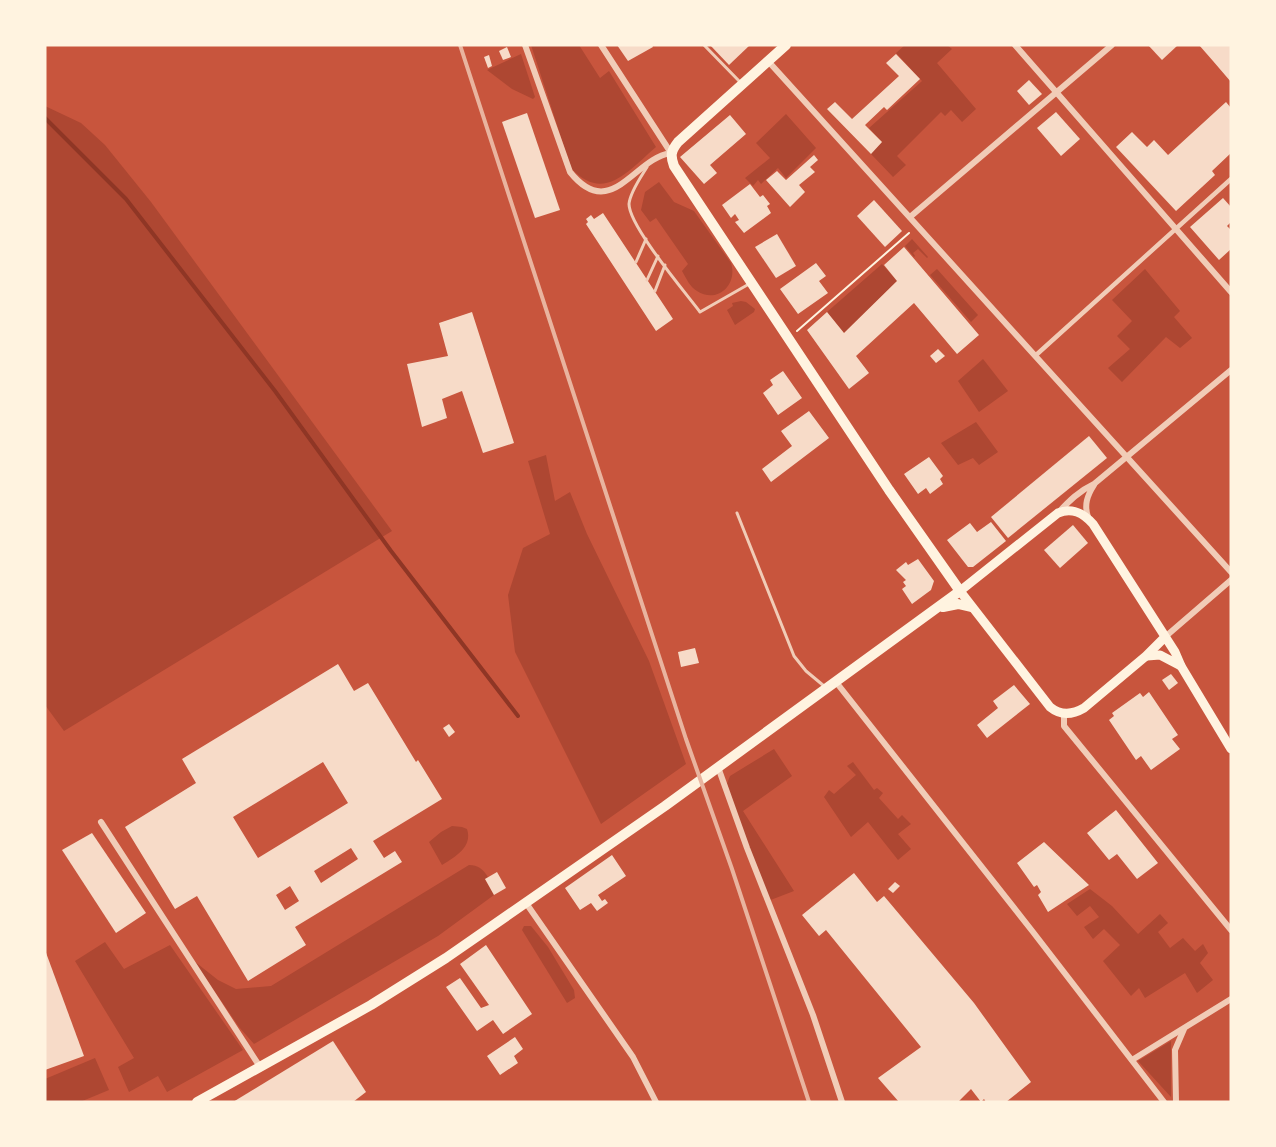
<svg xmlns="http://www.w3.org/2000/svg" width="1276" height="1147" font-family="'IBM Plex Sans',sans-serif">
<rect width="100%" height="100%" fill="#c8553d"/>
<g fill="#ae4732">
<path d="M531 45H579L600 78 609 71 656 147C629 170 604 204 571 168Z"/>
<polygon points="905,45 947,45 952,49 937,63 976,109 962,122 951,110 945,116 941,112 897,156 906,165 893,177 871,154 882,142 869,128 922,81 896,53"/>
<polygon points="521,54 535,97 533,99 512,89 487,70"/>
<polygon points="45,106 81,123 105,145 151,202 392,531 64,731 45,705"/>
<polygon points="786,114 816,148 786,178 778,168 761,184 758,180 753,186 745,178 770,158 756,143"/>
<path d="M659 182 674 202 694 211 731 263C738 285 717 304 697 291 690 287 686 278 682 271L688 264 656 218 650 222 641 210 645 192Z"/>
<polygon points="912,239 928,257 927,258 918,249 913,253 915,256 914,257 905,246"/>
<polygon points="882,264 897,281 844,333 827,312"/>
<polygon points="937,269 978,315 971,322 930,275"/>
<polygon points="1145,269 1180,311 1174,317 1192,338 1180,348 1166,337 1122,382 1108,368 1130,349 1117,336 1132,321 1112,300"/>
<polygon points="741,301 746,302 755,309 754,312 735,325 727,310 733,306 732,303"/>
<polygon points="983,359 1008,391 979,412 958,381"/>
<polygon points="976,422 998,452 979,465 973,458 958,465 941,443"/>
<polygon points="546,455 555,501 570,492 587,534 649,661 686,764 601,824 515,652 508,595 523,548 550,534 528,461"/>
<polygon points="774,749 792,776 743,811 794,891 768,901 726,786 730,776"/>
<polygon points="853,762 874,790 877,788 883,793 879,798 898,819 902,815 911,824 898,834 911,849 898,860 868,822 851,837 824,797 829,790 834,794 856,775 847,766"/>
<path d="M452 826 462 827 467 829C473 847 455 857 442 865L429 842 441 832Z"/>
<path d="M469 865C478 865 483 869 488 877L485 879 494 895 438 936 254 1044 239 1027 194 961 218 980 236 989 271 986Z"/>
<polygon points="1090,889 1112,906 1138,934 1160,914 1168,923 1158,932 1170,948 1183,938 1195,951 1203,944 1208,953 1200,963 1213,980 1197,993 1185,973 1145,998 1139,988 1131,996 1103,961 1120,945 1104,929 1093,939 1084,927 1099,917 1090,906 1077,916 1067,904"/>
<polygon points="524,926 531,926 548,947 574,990 575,998 567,1003 522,930"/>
<polygon points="105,942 124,969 170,945 243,1050 167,1092 158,1076 129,1092 118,1067 134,1058 75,961"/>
<polygon points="1171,1041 1171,1097 1138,1061"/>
<polygon points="95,1058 109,1090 80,1102 45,1102 45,1079"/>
</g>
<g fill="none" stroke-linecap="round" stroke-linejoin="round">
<polyline stroke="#8f3625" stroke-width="4" points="45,118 126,199 275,391 391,551 518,716"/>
</g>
<g fill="#f7dbc8" fill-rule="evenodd">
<polygon points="617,45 652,45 653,47 628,61"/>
<polygon points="710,45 750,45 729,65"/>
<polygon points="1148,45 1178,45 1162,60"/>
<polygon points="1199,45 1231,45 1231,82 1213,61"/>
<polygon points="507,47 511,57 503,60 499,51"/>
<polygon points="896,54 920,79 887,110 884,107 865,125 882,142 871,154 827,109 835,102 852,119 899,76 886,63"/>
<polygon points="489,55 492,66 488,68 484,57"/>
<polygon points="1029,80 1042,94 1029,105 1017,91"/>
<polygon points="1226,102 1231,108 1231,153 1212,171 1215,175 1176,211 1116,147 1132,132 1147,147 1154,140 1168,155"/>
<polygon points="1056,112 1080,139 1061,156 1037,128"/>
<polygon points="527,113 560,210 535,218 502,122"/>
<polygon points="730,115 746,134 710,165 717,173 704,184 680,157"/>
<polygon points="814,155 818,160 810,167 815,172 799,185 805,192 790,207 766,180 777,171 786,180"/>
<polygon points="750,184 760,197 763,195 770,204 767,206 771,213 744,233 735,222 739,220 735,214 731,218 722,205"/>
<polygon points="1223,198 1231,207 1231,222 1227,226 1231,230 1231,249 1219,260 1190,227"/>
<polygon points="874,200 902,231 885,247 857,216"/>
<polygon points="603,213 673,319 656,331 586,224 588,222 586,219 591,215 594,219"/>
<polygon points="777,234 796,266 776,278 755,247"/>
<polygon points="904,247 979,335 957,354 914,303 856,356 869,373 849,389 807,330 827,312 844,333 897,281 884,265"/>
<polygon points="816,263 826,276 819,281 828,293 798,314 780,289"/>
<polygon points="472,312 514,443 483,453 462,391 442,399 447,418 422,427 407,364 448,356 439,323"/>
<polygon points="938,349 945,356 936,363 930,356"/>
<polygon points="783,371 802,398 778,415 763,393 773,385 770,380"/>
<polygon points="809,411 829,438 771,482 762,469 792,446 781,431"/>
<polygon points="1089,436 1107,458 1008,538 991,517"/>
<polygon points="929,457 943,476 940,479 943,484 930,494 926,488 918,494 904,474"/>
<polygon points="991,522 1006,541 973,567 968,567 947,540 970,523 977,532"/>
<polygon points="1073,525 1088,543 1060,568 1044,550"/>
<polygon points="918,559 934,581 931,590 912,604 902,589 906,586 903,582 906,580 896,570 906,562 908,565"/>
<polygon points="695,648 699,663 681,667 678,652"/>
<path d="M338 664 354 691 368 683 416 762 418 760 442 799 373 841 384 858 395 851 402 862 295 927 306 945 248 981 197 896 175 909 125 827 196 783 182 759ZM323 762 348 803 258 858 233 817ZM351 848 358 859 321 883 314 871ZM290 886 299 901 285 910 276 895Z"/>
<polygon points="1171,674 1178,683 1169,690 1162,680"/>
<polygon points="1014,685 1030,704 987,738 977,725 998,708 993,701"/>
<polygon points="1149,692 1178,735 1172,739 1180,749 1151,770 1141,756 1136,760 1109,720 1114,716 1112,713 1140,693 1143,697"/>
<polygon points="449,724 455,732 449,737 443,728"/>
<polygon points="1116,810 1158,863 1137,879 1117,854 1109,860 1087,833"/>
<polygon points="92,833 146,913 116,933 62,850"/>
<polygon points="1044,842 1089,885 1048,912 1038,895 1041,892 1037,885 1034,887 1017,863"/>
<polygon points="612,855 626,876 598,895 602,901 605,899 608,903 597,911 591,903 580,910 565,888"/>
<polygon points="497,872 506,888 494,895 485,879"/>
<polygon points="854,873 877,902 884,896 974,1003 1031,1082 1006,1102 986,1102 984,1099 981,1102 971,1089 958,1102 899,1102 878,1078 921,1047 826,930 819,936 802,915"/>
<polygon points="895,882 900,886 893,893 888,889"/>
<polygon points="486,945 532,1014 503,1034 493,1020 477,1031 446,987 460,978 481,1008 489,1005 460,964"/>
<polygon points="45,950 84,1056 45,1070"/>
<polygon points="515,1037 523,1049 514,1056 518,1063 500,1075 487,1056"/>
<polygon points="333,1041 366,1092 353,1102 233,1102"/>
</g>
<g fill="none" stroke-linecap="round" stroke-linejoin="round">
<polyline stroke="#fff3e0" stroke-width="2" points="797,331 909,233"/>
<g stroke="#f1ccb7" stroke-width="3">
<polyline points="704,45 741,83"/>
<path d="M647 167C641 177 630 192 629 204 629 226 685 292 700 312L749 284"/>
<polyline points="636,262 646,239"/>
<polyline points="647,280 658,256"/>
<polyline points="655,291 665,265"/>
<polyline points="737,513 794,656 806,671 824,686"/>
</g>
<polyline stroke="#f1ccb7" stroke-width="4.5" points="1035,356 1231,179"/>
<g stroke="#f1ccb7" stroke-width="6">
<path d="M525 45 570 172C611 223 634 158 671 153L601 45"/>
<polyline points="1015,45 1231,292"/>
<polyline points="768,61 1231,572"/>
<polyline points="910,217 1112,45"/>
<path d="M1058 513C1069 501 1079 491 1094 484L1231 370"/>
<path d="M1088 517C1084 505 1087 496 1094 485"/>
<polyline points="1165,637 1231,580"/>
<polyline points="836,682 1033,932 1164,1102"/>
<polyline points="1064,714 1064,726 1231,930"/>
<polyline points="718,767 747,848 813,1015 842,1102"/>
<polyline points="101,822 260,1067"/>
<polyline points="526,903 633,1057 656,1102"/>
<polyline points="1132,1060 1231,999"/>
<polyline points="1176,1102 1175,1050 1184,1029"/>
</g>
<g stroke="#fff3e0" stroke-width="9">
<path d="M1165 637 1146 656 1084 708C1072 715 1061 716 1050 707L960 591 1058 513C1072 507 1083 513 1093 524L1175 652 1181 666 1231 749"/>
<polyline points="1147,656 1160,655 1181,666"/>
</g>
<g stroke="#fff3e0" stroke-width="10">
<polyline points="943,607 958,604 971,607"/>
<path d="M197 1102 371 1005 446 958 665 806 960 591 889 490 674 166C670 155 671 151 678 142L786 45"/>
</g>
<polyline stroke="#e9b49f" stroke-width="4" points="460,45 686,739 732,869 809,1102"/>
</g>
<rect width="1276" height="1147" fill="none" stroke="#fff3e0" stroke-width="93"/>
</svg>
